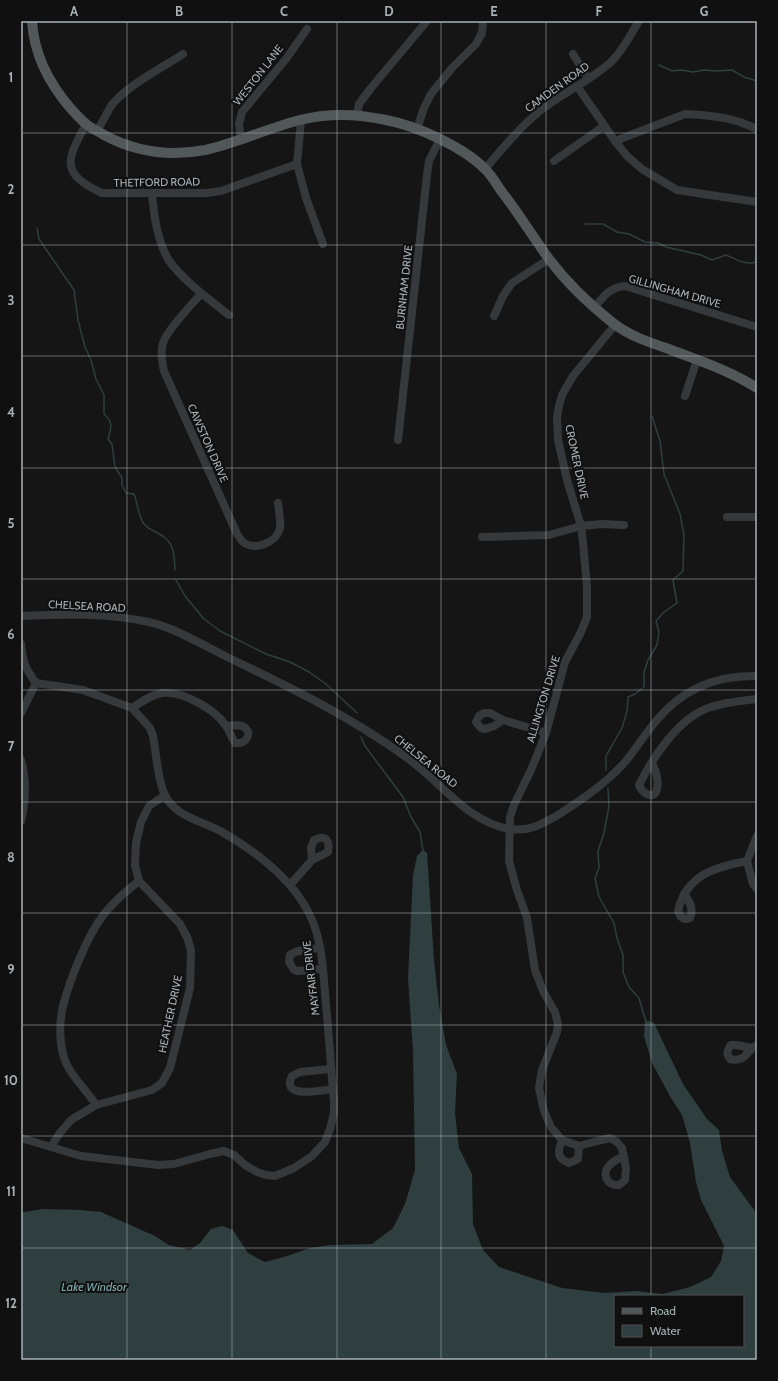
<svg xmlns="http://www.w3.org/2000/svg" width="778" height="1381" font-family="Cabin,sans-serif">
<rect width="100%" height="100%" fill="#151516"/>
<path fill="#2f3e3e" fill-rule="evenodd" d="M423 850 427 853 434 960 439 1005 446 1045 457 1074 455 1113 459 1148 472 1174 473 1224 483 1250 499 1267 562 1288 604 1293 636 1291 662 1294 690 1287 711 1277 721 1261 724 1246 701 1200 696 1182 690 1143 682 1115 671 1098 652 1063 644 1036 645 1020 654 1023 683 1084 707 1119 719 1130 722 1151 730 1177 757 1214V1360H21V1213L24 1212 43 1209 80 1210 101 1212 155 1236 169 1245 190 1250 200 1243 211 1229 222 1226 233 1230 248 1253 265 1262 287 1256 310 1248 330 1245 372 1244 393 1228 405 1204 415 1170 413 1052 408 978 411 917 413 875 417 856ZM615 1296H743V1346H615Z"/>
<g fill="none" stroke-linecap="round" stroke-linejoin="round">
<g stroke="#2f3e3e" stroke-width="1.5">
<polyline points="659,65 672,71 681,70 693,72 704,70 716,71 732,70 744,77 757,81"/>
<path d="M585 224H603L617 232 629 234 645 242 658 243 666 247 701 255 712 260 726 255C737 260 745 265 757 262"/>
<path d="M37 228 39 239 74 290 78 320 85 347 91 360 96 379 104 395V414C114 423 111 428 108 439L112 444 115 467 122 478V485L126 493 134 494C138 504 138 516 144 524 150 531 159 532 165 538 175 546 174 558 175 570"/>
<polyline points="176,580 185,596 203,618 220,631 266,654 290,662 309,672 326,684 357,713"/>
<polyline points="361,737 365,746 403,797 411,817 420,832 423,851"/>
<polyline points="606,770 606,756 622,728 627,711 628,697 635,694 644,687 644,672 648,660 657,645 659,632 656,621 664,612 677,603 673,580 683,571 684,535 680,514 664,474 660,441 652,416"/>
<polyline points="608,788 609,806 604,833 598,851 599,868 595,878 599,897 614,923 617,938 623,955 623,972 629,987 639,998 646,1022"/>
</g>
<g stroke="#36393b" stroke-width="8">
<polyline points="573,54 588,78"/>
<polyline points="577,86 615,141 627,156 642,169 677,190 757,202"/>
<polyline points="357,116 359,104 371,88 427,21"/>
<polyline points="301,120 297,164 306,198 323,244"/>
<path d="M86 124C67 160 59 173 102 193H207L221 191 297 164"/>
<polyline points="417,129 424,108 431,94 452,68 476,44 482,33 483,21"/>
<path d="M97 131C102 123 106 114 111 106 126 86 162 68 183 54"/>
<polyline points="241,139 239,124 242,112 286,59 307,29"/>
<polyline points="615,141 685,114 702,115 725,118 740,122 757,129"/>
<polyline points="554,161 604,126"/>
<path d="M485 169C503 148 519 128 540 111 562 93 590 81 611 62 623 51 630 35 639 21"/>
<path d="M152 194C154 216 157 239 168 259 180 278 211 301 229 315"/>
<path d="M201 294C191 305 167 330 163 343 160 352 162 362 164 371L237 534C239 536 240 539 242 541 253 552 277 543 280 528 281 521 279 511 278 503"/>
<path d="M594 308C603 297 610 287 625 286L757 327"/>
<polyline points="494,316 503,296 512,283 549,259"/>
<path d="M615 325 573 376 562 395 559 406 557 417 558 440 567 480 581 526 583 542 587 587V617L581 632 565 662 546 733 531 770 514 805 510 817 509 861 517 890 527 918 535 970 543 991 555 1012 558 1024 557 1032 542 1070 539 1088 544 1111 551 1127 562 1140 579 1146 597 1141 610 1138 617 1142 622 1148 624 1157C620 1158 615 1160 612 1163 601 1171 605 1186 619 1185L625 1180 626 1169 624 1157"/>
<polyline points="685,396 697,360"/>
<polyline points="398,440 427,175 429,161 440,139"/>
<polyline points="727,517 757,517"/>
<polyline points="482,537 549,535 581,526 602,524 624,525"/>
<path d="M21 616C64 614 107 613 149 622 175 628 203 645 227 657 288 686 351 717 406 757 439 780 468 823 510 829 529 832 542 824 558 815 581 800 607 783 625 762 636 749 645 734 656 721 682 689 715 675 757 676"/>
<path d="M21 644C23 663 25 668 36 683L83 690 132 708 150 728 153 736C156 751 158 783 165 795 175 817 203 821 222 832 252 849 287 875 305 906 323 935 323 971 326 1005 329 1037 331 1069 334 1101V1113L330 1129 325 1142 312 1156 294 1168 275 1176 266 1175 257 1172 245 1165 234 1155 224 1151 210 1154 174 1164 158 1165 81 1156 21 1138"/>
<path d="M132 708C141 702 151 695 162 693 183 691 215 709 226 726 230 731 231 737 235 743 247 745 254 731 242 726 238 724 231 726 226 726"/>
<polyline points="21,713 36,683"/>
<polygon points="484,713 490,713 503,720 494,726 485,729 481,728 476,722 479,716"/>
<polyline points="503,720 546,733"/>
<path d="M21 760C27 781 26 800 21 821"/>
<path d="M652 763C656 770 659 781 657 789 654 801 642 793 639 785 653 757 678 719 708 708 724 702 741 701 757 699"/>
<polyline points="757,836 747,861 753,884 757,889"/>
<path d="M290 885 312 860 328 852C330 841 326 834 314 840L311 848 312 860"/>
<path d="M684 894C690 902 694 909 690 918 684 921 680 917 678 911 686 875 715 867 747 861"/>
<path d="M320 948C310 949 298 949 290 955L289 962 294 970 297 971 323 969"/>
<path d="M752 1048 736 1045H731C727 1050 726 1054 730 1059 746 1063 745 1051 757 1045"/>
<path d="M331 1069 300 1072 292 1076C280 1100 322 1090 333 1089"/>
<path d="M96 1105C87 1090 73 1079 66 1063 59 1047 59 1022 63 1006 70 979 87 936 104 914 114 902 126 891 139 881"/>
<path d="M562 1140C558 1151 556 1158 569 1163L578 1159 579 1146"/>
<polyline points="51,1147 59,1134 71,1120 96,1105 152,1090 162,1083 170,1068 190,988 191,950 187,937 180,924 139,881 135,865 136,843 141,822 149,806 165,795"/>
</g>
<path stroke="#52575a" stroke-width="10" d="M32 21C34 55 50 85 72 110 76 114 80 119 85 123 90 128 98 131 104 135 136 152 169 157 205 150 237 143 268 128 300 120 327 113 358 114 386 120 417 126 464 147 486 170 492 176 497 185 502 192 519 214 533 237 549 259 567 283 589 304 613 323 628 335 648 342 666 348 697 360 729 370 757 388"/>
</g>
<path fill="none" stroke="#a8b1b6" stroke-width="1" stroke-opacity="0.55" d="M127 21V1360M232 21V1360M337 21V1360M441 21V1360M546 21V1360M651 21V1296M21 133H757M21 245H757M21 356H757M21 468H757M21 579H757M21 690H757M21 802H757M21 913H757M21 1025H757M21 1136H757M21 1248H757M651 1346V1360"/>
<g text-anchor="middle" stroke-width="4" stroke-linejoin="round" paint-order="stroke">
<g font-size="11" fill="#a8b1b6" stroke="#101011">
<text transform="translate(258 75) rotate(-52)" y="4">WESTON LANE</text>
<text transform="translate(557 87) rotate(-36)" y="4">CAMDEN ROAD</text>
<text transform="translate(157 182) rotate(-1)" y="4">THETFORD ROAD</text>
<text transform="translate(404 287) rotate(-84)" y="4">BURNHAM DRIVE</text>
<text transform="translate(675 291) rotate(16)" y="4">GILLINGHAM DRIVE</text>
<text transform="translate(208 443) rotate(66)" y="4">CAWSTON DRIVE</text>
<text transform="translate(577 462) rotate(78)" y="4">CROMER DRIVE</text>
<text transform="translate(87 606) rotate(3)" y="4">CHELSEA ROAD</text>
<text transform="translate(543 699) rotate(-73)" y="4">ALLINGTON DRIVE</text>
<text transform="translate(426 761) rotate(39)" y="4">CHELSEA ROAD</text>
<text transform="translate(311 978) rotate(-97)" y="4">MAYFAIR DRIVE</text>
<text transform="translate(170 1014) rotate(-78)" y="4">HEATHER DRIVE</text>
</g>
<g font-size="12" font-style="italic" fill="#81abae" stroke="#101011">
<text x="94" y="1291">Lake Windsor</text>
</g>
</g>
<rect width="778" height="1381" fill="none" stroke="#101011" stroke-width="44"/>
<rect x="614" y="1295" width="130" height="52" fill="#101011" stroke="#4d5053"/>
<rect x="622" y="1308" width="20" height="6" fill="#52575a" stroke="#4d5053"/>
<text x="650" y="1315" font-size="12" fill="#a8b1b6">Road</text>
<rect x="622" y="1325" width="20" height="12" fill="#2f3e3e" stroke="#4d5053"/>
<text x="650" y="1335" font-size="12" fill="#a8b1b6">Water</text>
<rect x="22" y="22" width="734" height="1337" fill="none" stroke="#a8b1b6" stroke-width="1.5"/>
<g font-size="13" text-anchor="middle" font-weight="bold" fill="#a8b1b6">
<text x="74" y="16">A</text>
<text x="179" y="16">B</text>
<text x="284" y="16">C</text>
<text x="389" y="16">D</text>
<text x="494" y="16">E</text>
<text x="599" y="16">F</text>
<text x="704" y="16">G</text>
<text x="11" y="82">1</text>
<text x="11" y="194">2</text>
<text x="11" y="305">3</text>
<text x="11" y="417">4</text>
<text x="11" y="528">5</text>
<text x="11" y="639">6</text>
<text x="11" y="751">7</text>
<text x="11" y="862">8</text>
<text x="11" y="974">9</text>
<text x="11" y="1085">10</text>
<text x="11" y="1196">11</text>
<text x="11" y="1308">12</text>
</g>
</svg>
